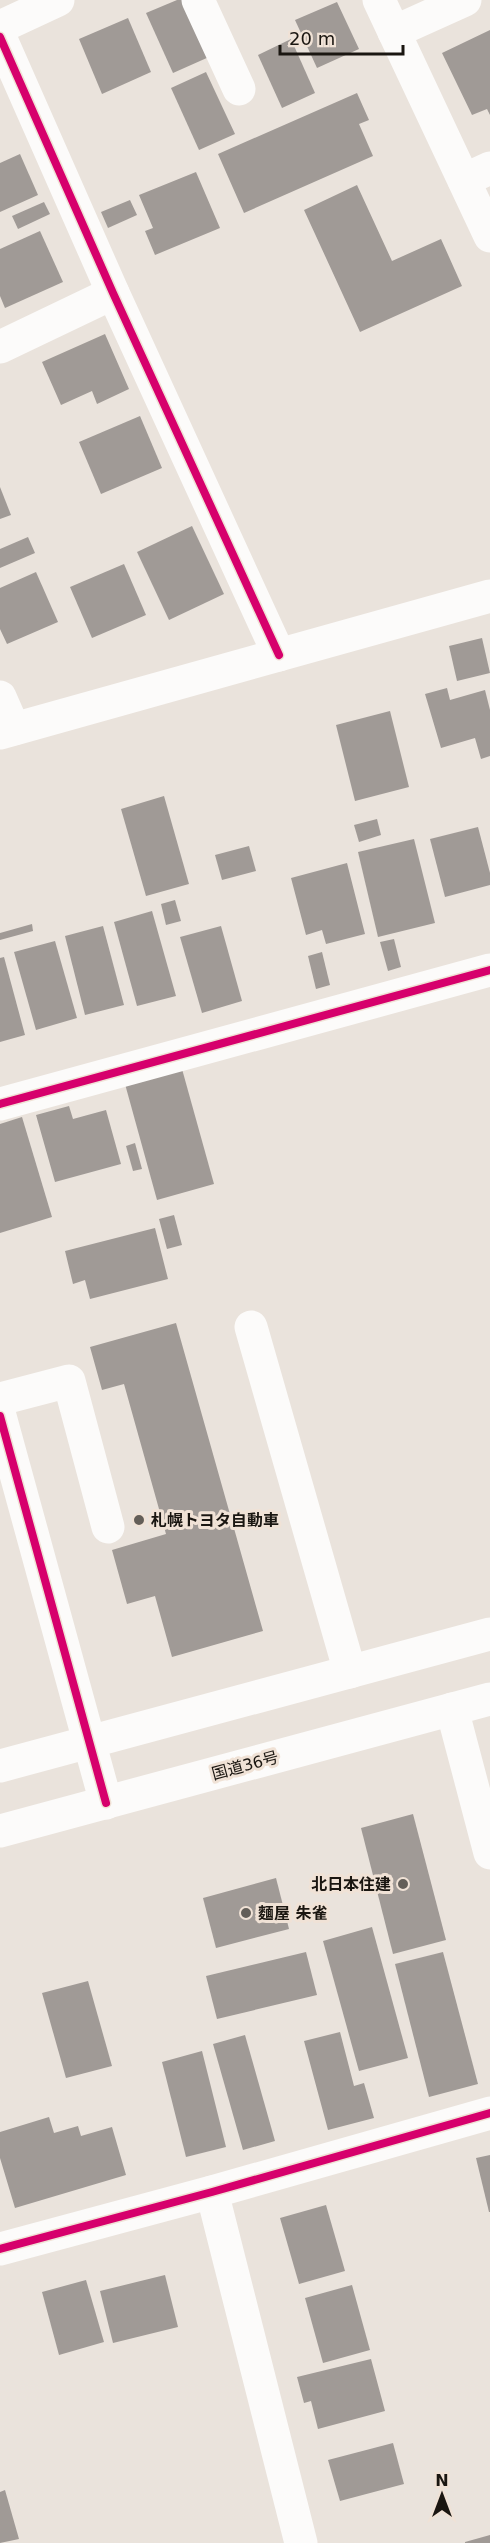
<svg xmlns="http://www.w3.org/2000/svg" width="490" height="2543" font-family="'DejaVu Sans','Noto Sans JP',sans-serif">
<rect width="100%" height="100%" fill="#eae3dc"/>
<g fill="#a09a96">
<polygon points="177,0 183,0 209,57 173,73 146,13"/>
<polygon points="337,2 359,49 317,68 295,20"/>
<polygon points="128,18 151,72 102,94 79,39"/>
<polygon points="490,30 490,115 487,109 472,115 442,53"/>
<polygon points="291,39 315,93 282,108 258,55"/>
<polygon points="206,72 235,134 199,150 171,88"/>
<polygon points="357,93 369,120 359,124 373,156 244,213 218,154"/>
<polygon points="20,154 38,195 0,212 0,163"/>
<polygon points="196,172 220,228 155,255 145,231 153,228 139,195"/>
<polygon points="357,185 392,261 441,239 462,286 360,332 304,210"/>
<polygon points="130,200 137,215 108,228 101,212"/>
<polygon points="44,202 50,214 18,229 12,216"/>
<polygon points="40,231 63,282 5,308 0,296 0,249"/>
<polygon points="105,334 129,389 97,404 92,391 61,405 42,362"/>
<polygon points="140,416 162,468 101,494 79,442"/>
<polygon points="0,487 11,515 0,519"/>
<polygon points="192,526 224,594 169,620 137,552"/>
<polygon points="28,537 35,553 0,568 0,549"/>
<polygon points="124,564 146,615 92,638 70,587"/>
<polygon points="36,572 58,622 7,644 0,629 0,588"/>
<polygon points="482,638 490,673 457,681 449,646"/>
<polygon points="447,688 450,700 485,690 490,710 490,756 481,759 475,738 441,748 425,694"/>
<polygon points="390,711 409,787 355,801 336,725"/>
<polygon points="164,796 189,884 146,896 121,809"/>
<polygon points="377,819 381,835 359,842 354,825"/>
<polygon points="478,827 490,873 490,885 445,897 430,839"/>
<polygon points="414,839 435,923 378,937 358,852"/>
<polygon points="249,846 256,871 222,880 215,855"/>
<polygon points="347,863 365,934 326,944 322,930 306,935 291,878"/>
<polygon points="175,900 181,921 166,925 161,904"/>
<polygon points="152,911 176,996 137,1006 114,922"/>
<polygon points="32,924 33,931 0,940 0,933"/>
<polygon points="103,926 124,1005 85,1015 65,936"/>
<polygon points="221,926 242,1001 202,1013 180,937"/>
<polygon points="394,939 401,967 388,971 380,942"/>
<polygon points="55,941 77,1018 36,1030 14,952"/>
<polygon points="322,952 330,985 316,989 308,956"/>
<polygon points="4,957 25,1035 0,1042 0,958"/>
<polygon points="182,1069 214,1184 157,1200 125,1084"/>
<polygon points="69,1106 73,1119 106,1110 121,1164 55,1182 36,1115"/>
<polygon points="22,1117 52,1217 0,1233 0,1124"/>
<polygon points="135,1143 142,1169 133,1171 126,1146"/>
<polygon points="174,1215 182,1245 167,1249 159,1219"/>
<polygon points="155,1228 168,1279 90,1299 85,1280 73,1284 65,1251"/>
<polygon points="176,1323 263,1631 172,1657 155,1596 127,1604 112,1550 166,1534 124,1384 102,1390 90,1347"/>
<polygon points="413,1814 446,1940 393,1954 361,1828"/>
<polygon points="276,1878 289,1929 216,1948 203,1898"/>
<polygon points="372,1927 408,2058 359,2071 323,1941"/>
<polygon points="306,1952 317,1995 217,2019 206,1976"/>
<polygon points="443,1952 478,2084 429,2097 395,1964"/>
<polygon points="88,1981 112,2066 66,2078 42,1993"/>
<polygon points="340,2032 354,2086 364,2083 374,2118 328,2130 304,2041"/>
<polygon points="245,2035 275,2141 243,2150 213,2044"/>
<polygon points="202,2051 226,2147 186,2157 162,2062"/>
<polygon points="49,2117 54,2133 78,2126 81,2136 112,2127 126,2175 15,2208 0,2158 0,2132"/>
<polygon points="490,2155 490,2212 489,2212 476,2158"/>
<polygon points="326,2205 345,2271 299,2284 280,2218"/>
<polygon points="165,2275 178,2327 113,2343 100,2291"/>
<polygon points="86,2280 104,2342 59,2355 42,2292"/>
<polygon points="352,2285 370,2350 323,2363 305,2298"/>
<polygon points="371,2359 385,2411 318,2429 311,2401 304,2403 297,2377"/>
<polygon points="393,2443 404,2484 340,2501 328,2460"/>
<polygon points="5,2490 19,2539 0,2543 0,2492"/>
<polygon points="490,2535 490,2543 465,2543 465,2542"/>
</g>
<g fill="none" stroke-linecap="round" stroke-linejoin="round">
<g stroke="#fcfbfa" stroke-width="33">
<polyline points="198,0 239,89"/>
<polyline points="379,0 490,236"/>
<polyline points="0,27 58,0"/>
<polyline points="394,32 465,0"/>
<polyline points="0,37 113,293 279,655"/>
<polyline points="464,180 490,168"/>
<polyline points="0,347 113,293"/>
<polyline points="0,697 14,729"/>
<polyline points="0,733 490,596"/>
<polyline points="0,1104 490,970"/>
<polyline points="251,1327 350,1672"/>
<polyline points="0,1399 69,1381 108,1527"/>
<polyline points="0,1416 106,1803"/>
<polyline points="452,1709 490,1853"/>
<polyline points="212,2192 301,2543"/>
<polyline points="0,2249 212,2192 490,2113"/>
</g>
<g stroke="#fcfbfa" stroke-width="33">
<polyline points="0,1766 490,1634"/>
<polyline points="0,1831 490,1699"/>
</g>
<g stroke="#f0e2d6" stroke-width="11">
<g id="cycleway">
<polyline points="0,37 113,293 279,655"/>
<polyline points="0,1104 490,970"/>
<polyline points="0,1416 106,1803"/>
<polyline points="0,2249 212,2192 490,2113"/>
</g>
</g>
<use href="#cycleway" stroke="#d6006c" stroke-width="8"/>
</g>
<g fill="#635e58" stroke="#f0e2d6" stroke-width="2">
<circle cx="139" cy="1520" r="6"/>
<circle cx="403" cy="1884" r="6"/>
<circle cx="246" cy="1913" r="6"/>
</g>
<g text-anchor="middle" stroke-width="6" stroke-linejoin="round" paint-order="stroke">
<g font-size="16" font-weight="bold" fill="#1a1611" stroke="#f0e2d6" text-anchor="start">
<text x="151" y="1526">札幌トヨタ自動車</text>
<text x="391" y="1890" text-anchor="end">北日本住建</text>
<text x="258" y="1919">麵屋 朱雀</text>
</g>
<g font-size="16" fill="#1a1611" stroke="#f0e2d6">
<text transform="translate(245 1765) rotate(-15)" y="6">国道36号</text>
</g>
</g>
<g transform="translate(442 2495)" stroke="#f0e2d6" stroke-width="4.5" paint-order="stroke">
<path d="M0-4.5L10 22L0 15L-10 22Z" fill="#1a1611"/>
<text y="-9" font-size="16" font-weight="bold" text-anchor="middle" fill="#1a1611">N</text>
</g>
<path d="M280 45v9h123v-9" fill="none" stroke="#1a1611" stroke-width="3"/>
<text x="289" y="45" font-size="18" fill="#1a1611" stroke="#f0e2d6" stroke-width="4.5" paint-order="stroke">20 m</text>
</svg>
